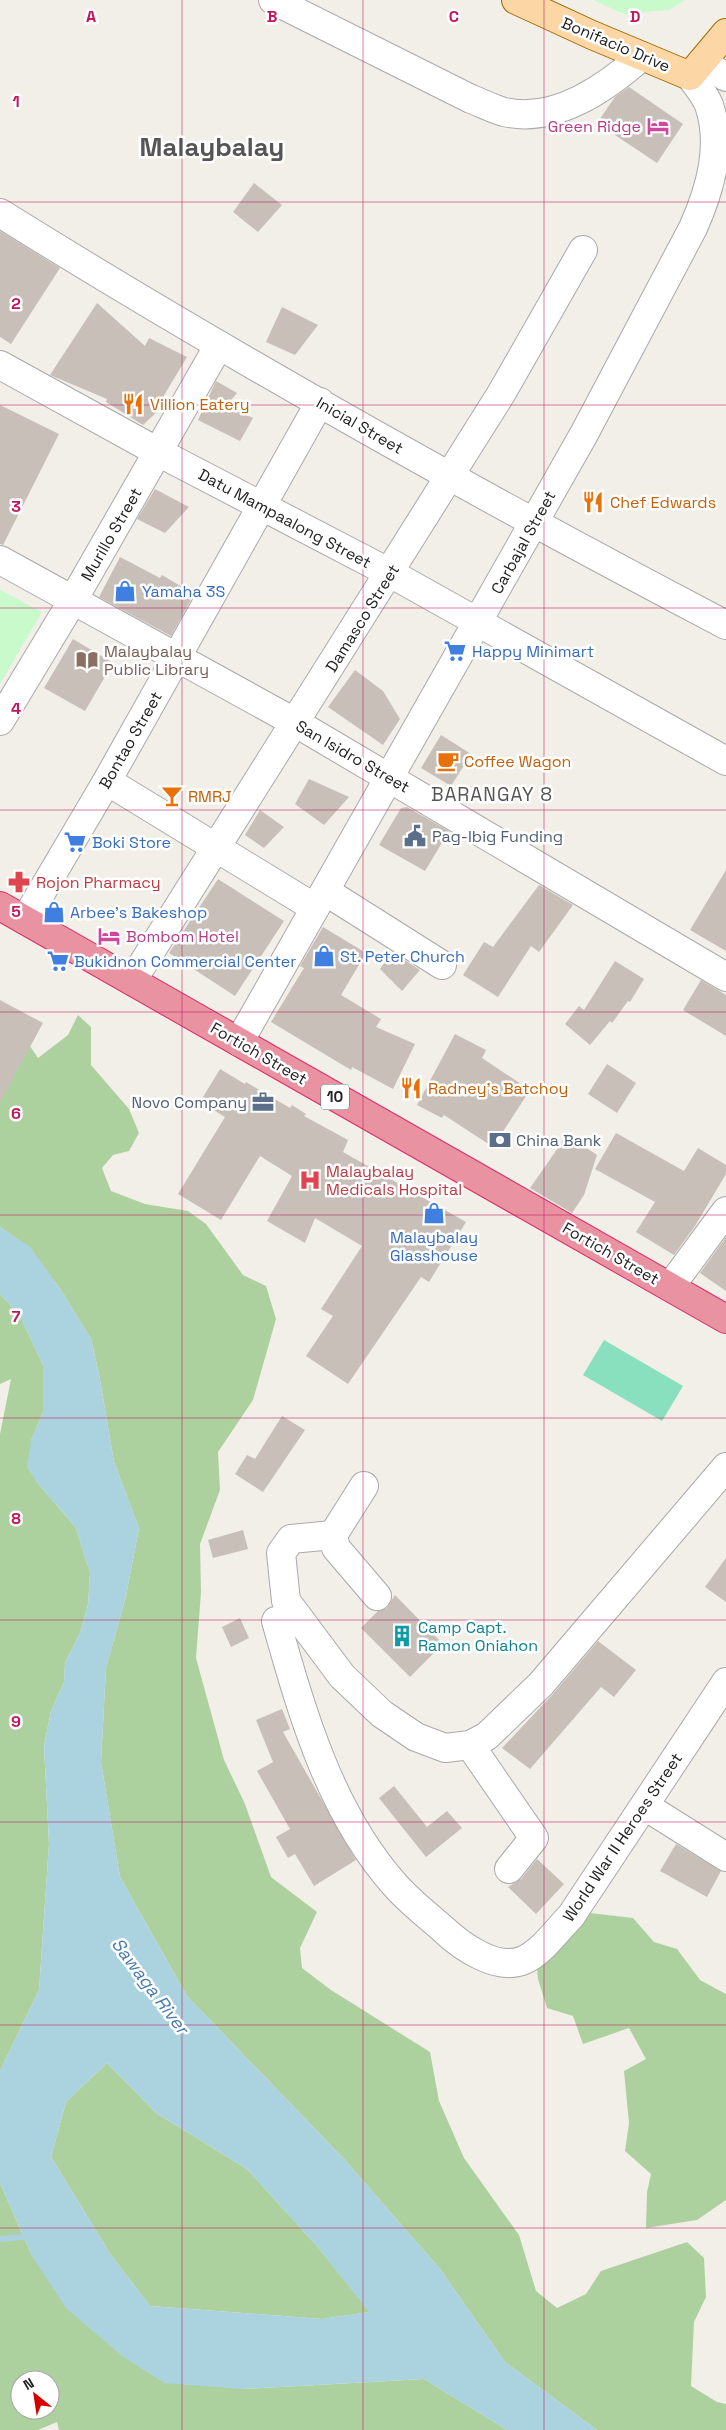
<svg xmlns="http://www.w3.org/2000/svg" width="726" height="2430" font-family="'Space Grotesk',sans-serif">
<rect width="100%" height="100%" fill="#f2efe9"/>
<g fill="#add19e" fill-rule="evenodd">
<polygon points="0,1012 26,1040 38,1058 68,1035 78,1015 91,1027 91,1065 129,1109 139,1133 129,1151 113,1155 102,1168 111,1191 145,1204 188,1211 206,1224 243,1275 266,1286 276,1319 253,1400 218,1452 220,1490 200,1544 201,1592 196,1658 224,1760 245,1804 271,1877 317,1912 300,1948 302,1968 331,1990 430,2052 439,2101 464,2158 519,2235 536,2291 557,2308 586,2294 601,2271 687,2242 704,2258 706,2297 694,2322 691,2386 717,2402 726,2404 726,2430 597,2430 505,2362 440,2269 344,2159 187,1996 120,1877 101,1762 106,1668 126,1596 139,1528 114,1462 99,1374 91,1339 61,1290 30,1248 0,1227"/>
<polygon points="0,1294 20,1316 43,1365 43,1412 31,1441 36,1481 76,1528 90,1573 88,1605 80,1633 65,1663 64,1682 51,1711 44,1746 49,1844 39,1990 0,2071 0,1434 11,1379 0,1384"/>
<polygon points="590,1913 633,1918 654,1942 677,1949 700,1980 726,1994 726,2200 697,2220 646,2228 647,2192 651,2174 625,2151 629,2123 624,2071 646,2059 629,2028 583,2044 573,2016 547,2008 538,1979 536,1957 560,1941"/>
<polygon points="107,2063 156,2113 247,2169 316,2245 370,2312 322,2319 150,2306 111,2255 51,2157 66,2102"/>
<path d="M0 2183 32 2256 243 2389 424 2379 507 2430H59L57 2422 38 2430H0ZM20 2380H50V2410H20Z"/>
</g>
<g fill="#c8facc">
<polygon points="593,0 685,0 669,10 624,14"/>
<polygon points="0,590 42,612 0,684"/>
</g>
<polygon fill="#88e0be" points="604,1340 683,1386 662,1421 583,1375"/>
<path fill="#aad3df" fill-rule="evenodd" d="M0 1227 30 1247 61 1290 91 1339 99 1374 114 1462 139 1528 126 1596 106 1668 101 1762 120 1877 187 1996 344 2159 440 2269 505 2362 597 2430H507L424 2379 243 2389 164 2383 122 2356 66 2308 32 2256 0 2183V2071L39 1990 49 1844 44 1746 51 1711 64 1682 65 1663 80 1633 88 1605 90 1573 76 1528 36 1481 27 1467 31 1441 43 1412V1365L20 1316 0 1294ZM107 2063 156 2113 247 2169 316 2245 369 2312 322 2319 150 2306 111 2255 51 2157 66 2102Z"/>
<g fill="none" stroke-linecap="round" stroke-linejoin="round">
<polyline stroke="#aad3df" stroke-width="6" points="0,2239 31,2236"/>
</g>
<g fill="#c7bfb8">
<polygon points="629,87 683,124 657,163 597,123 615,97"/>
<polygon points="254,183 282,205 258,232 233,212"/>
<polygon points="0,231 60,268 11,344 0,337"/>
<polygon points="97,303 145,346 149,338 187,357 157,407 160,409 143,425 106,402 107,399 50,375"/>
<polygon points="282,307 318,325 295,355 266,342"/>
<polygon points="216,381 237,393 226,406 253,418 240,441 198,420"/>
<polygon points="0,405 59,434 3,545 0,544"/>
<polygon points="155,489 189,507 165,533 137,519"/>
<polygon points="120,557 160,578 162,575 194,594 171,636 99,597"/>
<polygon points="73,639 113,663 85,711 44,688"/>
<polygon points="355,670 383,691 400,719 383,745 328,707"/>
<polygon points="441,735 471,754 451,786 421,768"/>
<polygon points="309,779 349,797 324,825 295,804"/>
<polygon points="407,807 449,831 425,871 379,845 401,808"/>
<polygon points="260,810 284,827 264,848 245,835"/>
<polygon points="726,870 726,951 690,930"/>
<polygon points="218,879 284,921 235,996 169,953"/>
<polygon points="539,885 573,905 539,952 531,946 498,997 463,975 484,942 493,947"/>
<polygon points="323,927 366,953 341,995 381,1019 376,1027 415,1044 393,1089 352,1067 351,1070 271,1022 304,968 300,966"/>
<polygon points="392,952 420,970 402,991 380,969"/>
<polygon points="615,961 644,979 630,1002 628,1001 612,1023 610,1021 590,1045 565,1024 579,1006 584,1010"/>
<polygon points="701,980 726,995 726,1036 683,1010"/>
<polygon points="0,1000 43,1023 0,1102"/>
<polygon points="455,1034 486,1050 482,1058 530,1090 493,1147 444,1115 442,1118 417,1105"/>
<polygon points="607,1064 636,1083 617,1113 588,1094"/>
<polygon points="220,1069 245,1084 246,1082 290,1108 292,1105 306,1114 304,1116 348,1140 343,1152 466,1222 429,1282 421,1277 348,1384 306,1356 333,1316 321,1309 362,1246 315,1218 305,1243 267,1221 292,1176 260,1156 221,1220 178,1194 225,1117 200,1102"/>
<polygon points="616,1133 684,1171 698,1148 726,1165 726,1174 695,1226 674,1255 636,1232 655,1202 595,1169"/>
<polygon points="567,1135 597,1155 584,1195 572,1213 530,1188"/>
<polygon points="726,1237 726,1291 700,1273"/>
<polygon points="282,1416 305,1430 263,1492 235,1474 247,1455 255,1459"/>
<polygon points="243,1530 248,1549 213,1558 208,1540"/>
<polygon points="726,1558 726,1602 705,1587"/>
<polygon points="395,1595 443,1644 410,1677 361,1628 378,1611 387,1608"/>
<polygon points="240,1618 249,1638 231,1647 222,1627"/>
<polygon points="598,1641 636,1670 614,1697 601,1687 530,1769 502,1748 553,1694"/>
<polygon points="282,1709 290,1729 283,1732 356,1860 314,1886 295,1854 288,1858 276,1837 290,1829 257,1771 273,1762 256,1720"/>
<polygon points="394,1786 427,1827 447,1811 462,1828 426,1857 379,1798"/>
<polygon points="676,1844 721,1871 707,1897 660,1871"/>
<polygon points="537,1859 564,1884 536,1914 508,1887 521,1879"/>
</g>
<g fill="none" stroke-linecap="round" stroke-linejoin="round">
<g stroke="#a9a9a9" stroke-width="30">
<g id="minor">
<path d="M273 0 471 99C482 103 493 109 504 112 555 124 606 88 642 56"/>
<polyline points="702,62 726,77"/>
<path d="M0 213C236 360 480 496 726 625"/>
<polyline points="0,365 158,452 390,573 726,761"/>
<polyline points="0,560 296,723 726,977"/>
<polyline points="0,721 73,600 219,345"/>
<polyline points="107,781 315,908"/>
<polyline points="325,891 442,965"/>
<polyline points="25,920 107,781 320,402"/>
<polyline points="132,981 501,394 583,250"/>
<path d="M239 1042 584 434 693 228C710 190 723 146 709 105 705 95 696 84 690 76"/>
<polyline points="670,1287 726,1211"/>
<polyline points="364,1486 333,1535 291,1539 281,1553 286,1601 342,1676 382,1714 416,1737 445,1748 470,1745 487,1736 541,1684 726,1467"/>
<polyline points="333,1535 336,1548 377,1596"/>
<path d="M276 1621C302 1713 330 1812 395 1885 409 1901 427 1915 443 1929 461 1946 497 1972 524 1960 542 1952 557 1930 571 1916L726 1682"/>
<polyline points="470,1745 534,1838 509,1869"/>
<polyline points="645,1806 726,1857"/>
</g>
</g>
<g stroke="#a06b00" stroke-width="30">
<polyline id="major" points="516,0 592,35 690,76 726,33"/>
</g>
<g stroke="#dc2a67" stroke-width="30">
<polyline id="highway" points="0,906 726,1319"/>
</g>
<use href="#minor" stroke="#fff" stroke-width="28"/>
<use href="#major" stroke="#fcd6a4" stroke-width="28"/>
<use href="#highway" stroke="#e892a2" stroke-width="28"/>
</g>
<path fill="none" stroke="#c2185b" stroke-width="1" stroke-opacity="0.55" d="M182 0V2430M363 0V2430M544 0V2430M0 202H726M0 405H726M0 608H726M0 810H726M0 1012H726M0 1215H726M0 1418H726M0 1620H726M0 1822H726M0 2025H726M0 2228H726"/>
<defs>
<g id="hotel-bare" transform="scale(1.725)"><path d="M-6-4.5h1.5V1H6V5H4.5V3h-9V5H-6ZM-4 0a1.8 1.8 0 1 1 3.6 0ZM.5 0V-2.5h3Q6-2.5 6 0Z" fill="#d1479c" stroke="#fff" stroke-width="2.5" paint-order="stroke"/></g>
<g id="restaurant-bare" transform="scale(1.725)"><path d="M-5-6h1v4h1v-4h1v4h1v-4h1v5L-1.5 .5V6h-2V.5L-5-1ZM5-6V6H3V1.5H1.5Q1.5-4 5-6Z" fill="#e8710a" stroke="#fff" stroke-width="2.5" paint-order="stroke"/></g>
<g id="shop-bare" transform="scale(1.725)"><path d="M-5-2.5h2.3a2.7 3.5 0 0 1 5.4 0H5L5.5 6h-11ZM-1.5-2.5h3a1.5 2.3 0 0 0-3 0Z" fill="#3f7fe0" stroke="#fff" stroke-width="2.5" paint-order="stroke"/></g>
<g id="supermarket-bare" transform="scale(1.725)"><path d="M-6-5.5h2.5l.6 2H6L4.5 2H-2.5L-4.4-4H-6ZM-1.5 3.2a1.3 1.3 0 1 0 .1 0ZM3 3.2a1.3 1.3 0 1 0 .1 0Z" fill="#3f7fe0" stroke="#fff" stroke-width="2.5" paint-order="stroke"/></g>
<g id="library-bare" transform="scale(1.725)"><path d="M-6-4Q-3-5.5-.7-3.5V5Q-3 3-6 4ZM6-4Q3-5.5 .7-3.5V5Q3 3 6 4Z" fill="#8d6e63" stroke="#fff" stroke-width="2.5" paint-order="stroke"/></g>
<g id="cafe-bare" transform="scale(1.725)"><path d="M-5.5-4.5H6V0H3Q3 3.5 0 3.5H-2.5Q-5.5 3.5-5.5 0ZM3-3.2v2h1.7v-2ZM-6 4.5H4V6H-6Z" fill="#e8710a" stroke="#fff" stroke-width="2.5" paint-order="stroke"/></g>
<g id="bar-bare" transform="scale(1.725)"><path d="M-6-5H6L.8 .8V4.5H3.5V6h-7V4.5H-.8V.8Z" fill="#e8710a" stroke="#fff" stroke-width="2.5" paint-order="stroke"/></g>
<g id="civic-bare" transform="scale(1.725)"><path d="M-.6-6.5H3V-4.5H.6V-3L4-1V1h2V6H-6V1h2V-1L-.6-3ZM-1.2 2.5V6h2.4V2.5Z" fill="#5c6f8a" stroke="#fff" stroke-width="2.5" paint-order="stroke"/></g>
<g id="pharmacy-bare" transform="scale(1.725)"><path d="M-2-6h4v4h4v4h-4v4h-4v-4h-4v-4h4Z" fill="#e0444e" stroke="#fff" stroke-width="2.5" paint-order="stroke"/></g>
<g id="office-bare" transform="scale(1.725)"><path d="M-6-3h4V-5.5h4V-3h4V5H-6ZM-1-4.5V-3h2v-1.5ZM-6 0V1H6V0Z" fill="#5c6f8a" stroke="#fff" stroke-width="2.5" paint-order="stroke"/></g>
<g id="bank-bare" transform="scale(1.725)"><path d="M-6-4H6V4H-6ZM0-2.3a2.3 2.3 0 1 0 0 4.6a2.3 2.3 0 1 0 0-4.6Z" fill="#5c6f8a" stroke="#fff" stroke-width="2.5" paint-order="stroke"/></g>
<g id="hospital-bare" transform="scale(1.725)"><path d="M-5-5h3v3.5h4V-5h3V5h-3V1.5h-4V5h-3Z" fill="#e0444e" stroke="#fff" stroke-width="2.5" paint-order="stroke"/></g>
<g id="building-bare" transform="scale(1.725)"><path d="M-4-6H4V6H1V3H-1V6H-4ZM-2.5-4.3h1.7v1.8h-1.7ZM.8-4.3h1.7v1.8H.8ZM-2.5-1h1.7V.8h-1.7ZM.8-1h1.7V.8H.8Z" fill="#0f9aa8" stroke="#fff" stroke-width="2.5" paint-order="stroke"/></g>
</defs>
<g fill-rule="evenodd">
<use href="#hotel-bare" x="658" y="126"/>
<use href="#restaurant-bare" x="133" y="404"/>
<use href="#restaurant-bare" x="593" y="502"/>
<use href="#shop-bare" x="125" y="591"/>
<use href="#supermarket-bare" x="455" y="651"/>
<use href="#library-bare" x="87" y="660"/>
<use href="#cafe-bare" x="448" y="761"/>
<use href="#bar-bare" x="172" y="796"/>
<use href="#civic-bare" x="415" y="836"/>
<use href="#supermarket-bare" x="75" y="842"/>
<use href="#pharmacy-bare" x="19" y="882"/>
<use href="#shop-bare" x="54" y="912"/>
<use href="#hotel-bare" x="109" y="936"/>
<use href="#shop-bare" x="324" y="956"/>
<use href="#supermarket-bare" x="58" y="961"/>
<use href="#restaurant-bare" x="411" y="1088"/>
<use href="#office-bare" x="263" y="1102"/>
<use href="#bank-bare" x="500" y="1140"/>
<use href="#hospital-bare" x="310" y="1180"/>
<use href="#shop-bare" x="434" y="1213"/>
<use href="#building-bare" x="402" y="1636"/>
</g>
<g text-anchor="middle" stroke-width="5" stroke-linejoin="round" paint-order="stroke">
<rect fill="#fff" stroke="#646464" stroke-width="1" x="321" y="1084.5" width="28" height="25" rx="4"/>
<g font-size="15" font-weight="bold" fill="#222">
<text x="335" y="1102">10</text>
</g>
<g font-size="16" fill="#222" stroke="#fff">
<text transform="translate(616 44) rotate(23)" y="6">Bonifacio Drive</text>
<text transform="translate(360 425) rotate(30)" y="6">Inicial Street</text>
<text transform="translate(285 518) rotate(28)" y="6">Datu Mampaalong Street</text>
<text transform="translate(111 534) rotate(-60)" y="6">Murillo Street</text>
<text transform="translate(523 542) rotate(-61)" y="6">Carbajal Street</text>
<text transform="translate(362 618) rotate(-58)" y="6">Damasco Street</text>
<text transform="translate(130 740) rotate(-60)" y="6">Bontao Street</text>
<text transform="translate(353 756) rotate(30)" y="6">San Isidro Street</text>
<text transform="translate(259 1053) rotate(30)" y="6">Fortich Street</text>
<text transform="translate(611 1253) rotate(30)" y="6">Fortich Street</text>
<text transform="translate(622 1837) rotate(-56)" y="6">World War II Heroes Street</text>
</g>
<g font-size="16" fill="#b23c85" stroke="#fff" text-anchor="end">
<text x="641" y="132">Green Ridge</text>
<text x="126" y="942" text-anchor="start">Bombom Hotel</text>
</g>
<g font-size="16" fill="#c56008" stroke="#fff" text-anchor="start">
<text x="150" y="410">Villion Eatery</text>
<text x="610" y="508">Chef Edwards</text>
<text x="464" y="767">Coffee Wagon</text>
<text x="188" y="802">RMRJ</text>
<text x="428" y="1094">Radney's Batchoy</text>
</g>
<g font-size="16" fill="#366cbe" stroke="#fff" text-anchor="start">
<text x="142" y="597">Yamaha 3S</text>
<text x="472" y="657">Happy Minimart</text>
<text x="92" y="848">Boki Store</text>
<text x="70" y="918">Arbee's Bakeshop</text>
<text x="340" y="962">St. Peter Church</text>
<text x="74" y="967">Bukidnon Commercial Center</text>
<text x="434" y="1243" text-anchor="middle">Malaybalay<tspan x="434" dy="18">Glasshouse</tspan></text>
</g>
<g font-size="16" fill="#785e54" stroke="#fff" text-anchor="start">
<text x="104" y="657">Malaybalay<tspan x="104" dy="18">Public Library</tspan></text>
</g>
<g font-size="16" fill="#4e5e75" stroke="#fff" text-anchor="start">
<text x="432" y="842">Pag-Ibig Funding</text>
<text x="247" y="1108" text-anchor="end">Novo Company</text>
<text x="516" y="1146">China Bank</text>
</g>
<g font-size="16" fill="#be3a42" stroke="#fff" text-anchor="start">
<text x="36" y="888">Rojon Pharmacy</text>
<text x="326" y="1177">Malaybalay<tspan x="326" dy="18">Medicals Hospital</tspan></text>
</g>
<g font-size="16" fill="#0d838f" stroke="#fff" text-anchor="start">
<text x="418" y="1633">Camp Capt.<tspan x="418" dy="18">Ramon Oniahon</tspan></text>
</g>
<g font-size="18" font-style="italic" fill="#4a7aab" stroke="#fff">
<text transform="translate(150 1986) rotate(53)" y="6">Sawaga River</text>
</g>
<g font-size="19" letter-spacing="1" fill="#555" stroke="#fff">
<text x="492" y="801">BARANGAY 8</text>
</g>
<g font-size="26" font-weight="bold" fill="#555" stroke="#fff">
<text x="212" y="156">Malaybalay</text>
</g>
</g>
<g font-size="16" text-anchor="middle" font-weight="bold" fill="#c2185b" stroke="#fff" stroke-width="5" stroke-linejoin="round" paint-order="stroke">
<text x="91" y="22">A</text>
<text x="272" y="22">B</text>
<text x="454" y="22">C</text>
<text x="635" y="22">D</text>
<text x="16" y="107">1</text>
<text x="16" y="309">2</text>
<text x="16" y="512">3</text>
<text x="16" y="714">4</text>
<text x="16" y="917">5</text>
<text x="16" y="1119">6</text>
<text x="16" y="1322">7</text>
<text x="16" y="1524">8</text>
<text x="16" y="1727">9</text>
</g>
<g transform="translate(35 2395) rotate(330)"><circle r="24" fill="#ffffff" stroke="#a7a7a7"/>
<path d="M0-4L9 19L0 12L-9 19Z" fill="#d40000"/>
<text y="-8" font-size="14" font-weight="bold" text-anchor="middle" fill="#222222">N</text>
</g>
</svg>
